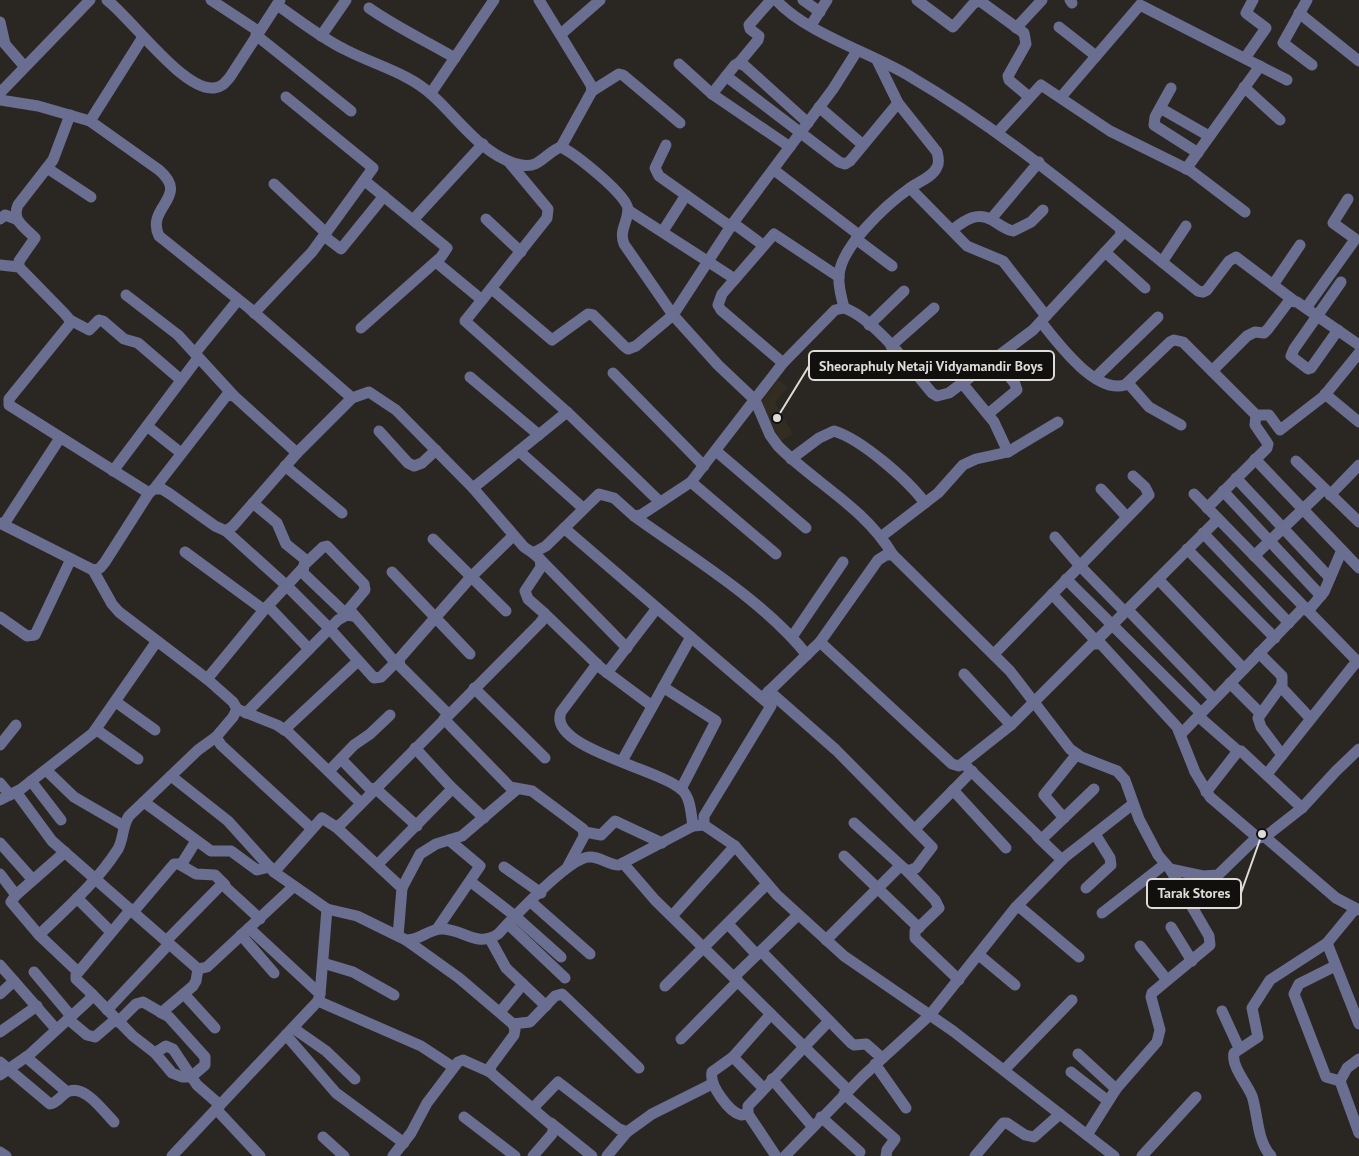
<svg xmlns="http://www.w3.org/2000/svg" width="1359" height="1156" font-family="'PT Sans',sans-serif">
<rect width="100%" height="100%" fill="#2a2722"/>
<polygon fill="#322c21" points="778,380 788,387 775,403 793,434 781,441 761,403"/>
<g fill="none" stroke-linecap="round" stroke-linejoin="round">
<g stroke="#6a6e91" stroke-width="11">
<path d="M107 0C131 18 183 91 214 88 222 87 225 83 230 77L280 0"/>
<polyline points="211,0 258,31"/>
<polyline points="539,0 591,85 592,91 561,147"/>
<polyline points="803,0 820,12"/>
<polyline points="917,0 953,27 974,3 980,1 1024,33 1026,44 1008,76 1009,80 1028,96"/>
<polyline points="1070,0 1072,3"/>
<polyline points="1307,0 1283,43 1312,65"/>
<path d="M277 5C299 20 320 37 344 49 372 64 409 73 432 95 459 119 483 157 521 165 540 169 546 152 561 147 575 154 629 196 628 210 627 224 619 230 624 244L673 315 718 365 755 400 770 435 778 446C816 484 864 507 893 555"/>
<path d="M369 8C396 27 426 41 455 58"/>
<polyline points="1299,13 1359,61"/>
<polyline points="0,22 5,44 24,66"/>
<polyline points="811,25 827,0"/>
<polyline points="1059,27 1096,56"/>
<polyline points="1016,28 1042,0"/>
<polyline points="561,34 600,0"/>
<polyline points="256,35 351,111"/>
<polyline points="321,36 346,0"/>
<polyline points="1245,58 1266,28 1246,13 1253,0"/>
<polyline points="739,63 758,40 759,36 750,29 749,25 771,0"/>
<polyline points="679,64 712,94 790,147"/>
<polyline points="726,76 839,162 845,164 850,161 898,103"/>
<polyline points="1244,87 1280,120"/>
<polyline points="1171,88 1155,117 1154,125 1198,153"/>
<polyline points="592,91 619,74 623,75 680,123"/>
<polyline points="0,93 90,0"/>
<polyline points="431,93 494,0"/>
<polyline points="712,94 735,65 739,63 745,66 808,123"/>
<polyline points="1061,97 1140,5 1287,80"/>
<path d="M0 100 38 106 90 121 159 170C191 197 145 207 159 236L249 308 352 398"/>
<polyline points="819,107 863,145"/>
<polyline points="1160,108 1209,136"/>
<path d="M70 115 53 160 18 205C11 221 25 227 35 238L19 261V267L64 313 70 320 69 325 9 399V405L149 493"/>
<polyline points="90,121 143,37"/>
<polyline points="997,133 1041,85 1110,131 1191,171 1245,212"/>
<polyline points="666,145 655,168 659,176 731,227"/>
<polyline points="47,168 91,197"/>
<polyline points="1186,169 1260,66"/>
<polyline points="774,170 859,235"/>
<polyline points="274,184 326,233"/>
<polyline points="910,188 967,246 1003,261 1046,316"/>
<polyline points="628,210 735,279"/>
<polyline points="0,219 5,215 16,219"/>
<polyline points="486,219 521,252"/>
<polyline points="991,219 1039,162"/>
<polyline points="413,220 483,144"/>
<polyline points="733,223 763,245"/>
<polyline points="1120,228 1198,291 1203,292 1207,290 1229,261 1236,257 1293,300"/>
<path d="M952 230C964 221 976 211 992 220 999 224 1004 229 1013 231L1031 222 1043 210"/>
<polyline points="663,231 686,195"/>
<polyline points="324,236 341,249 384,196"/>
<polyline points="856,239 892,266"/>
<polyline points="1105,252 1145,288"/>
<polyline points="436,262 482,300 547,218 548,209 508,161"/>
<polyline points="1162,262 1186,226"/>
<polyline points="0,265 19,267"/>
<polyline points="1273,285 1300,245"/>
<polyline points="492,289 552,340 588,314 593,315 624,346 628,349 636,346 673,315 733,223 833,89 857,51"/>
<polyline points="126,295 178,335 234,396"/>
<polyline points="482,300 465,321 567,412 660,502"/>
<path d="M844 308C842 298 838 287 839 277 839 248 887 204 910 188 918 182 933 177 937 167 940 162 938 157 937 152L898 103 877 60"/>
<polyline points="1306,308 1354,241 1354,238 1333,223 1348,199"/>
<polyline points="254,313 312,252 373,168 286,97"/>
<polyline points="70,320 89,330 99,320 103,321 124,339 138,343 181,380"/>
<path d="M1041 322C1057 342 1095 394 1125 385L1170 342 1174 340 1183 342 1256 415H1269L1280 430 1324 396 1359 353"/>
<polyline points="869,325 904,291"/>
<polyline points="361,328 441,257 447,248 365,181"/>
<polyline points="1338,330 1311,368 1308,369 1291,356 1294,349 1341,282"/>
<polyline points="891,346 934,308"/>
<polyline points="195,353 238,300"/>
<polyline points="783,363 721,310 718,305 722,294 774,234 839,277"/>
<polyline points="1212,371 1247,336 1255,332 1264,333 1268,329 1289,301 1297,302 1359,345"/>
<polyline points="613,373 704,466"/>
<polyline points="470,377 539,435"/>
<polyline points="1096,377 1158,317"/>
<polyline points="962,383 994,422 1008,452"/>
<polyline points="1128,383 1149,407 1181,425"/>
<polyline points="1325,394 1359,422"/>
<polyline points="988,414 1017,390 1015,384 995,358"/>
<polyline points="147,426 181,453"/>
<polyline points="379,431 408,463 414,466 422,463 436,450"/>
<polyline points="519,451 583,508"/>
<polyline points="716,451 806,528"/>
<path d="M791 459 819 438 834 431C861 439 908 480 925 503"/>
<polyline points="1255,459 1359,568"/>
<polyline points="1296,461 1359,522"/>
<polyline points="285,466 342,513"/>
<polyline points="113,471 198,358"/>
<polyline points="1236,478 1330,578"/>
<polyline points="691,482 776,554"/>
<polyline points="473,488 567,412"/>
<polyline points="154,489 227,395 234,396 297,453"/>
<polyline points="1101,489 1127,517"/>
<polyline points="1223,491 1321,596"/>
<polyline points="1194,494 1359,663"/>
<polyline points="1330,495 1359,465"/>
<polyline points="253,503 277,523 286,544 307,561"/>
<polyline points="1207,508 1267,448 1268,444 1255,425 1256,415"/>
<path d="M634 516C691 557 763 600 807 655"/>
<path d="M0 523 93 570 100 568 105 562 149 493 154 489H162L170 494 215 526 226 531 233 526 297 453 352 398 369 392 396 410 473 488 524 547 533 553 546 546 599 494 614 498 634 516 641 515 691 482 783 363 835 310 844 308C874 318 911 368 932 393L937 396 949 393 1033 330 1121 235 1120 228C1053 174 986 121 911 77 872 53 807 34 776 0"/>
<polyline points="4,524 60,438"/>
<polyline points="564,528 771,706 704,816 704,825 735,846 777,895 844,956 953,1031 1114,1156"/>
<polyline points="226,531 287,586 329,628 374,678 381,677 399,659"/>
<polyline points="1203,533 1289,623"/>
<polyline points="882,536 938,493 963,465 976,459 1008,452 1058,422"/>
<polyline points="1055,537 1080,566 1125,612"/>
<polyline points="433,539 506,611"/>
<polyline points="1187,549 1275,638"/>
<polyline points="185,552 264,610"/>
<path d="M533 553 540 559 541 567 525 591 528 599 544 613V618L540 623 342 823 336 827 322 818 274 872 327 909 357 916 406 940C420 941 429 928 443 929 465 930 477 948 498 934 514 917 569 858 589 857 600 856 608 865 619 865L693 826 704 825"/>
<polyline points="1254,556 1324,489"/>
<polyline points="540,559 627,648"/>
<polyline points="93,570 112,604 119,612 207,679 233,702 237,709 233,717 216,737 221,745 311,828"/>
<polyline points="392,572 470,654"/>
<polyline points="1066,579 1201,713"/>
<polyline points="1158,579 1244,669"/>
<polyline points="1052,594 1097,642"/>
<polyline points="268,606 309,649"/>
<polyline points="1128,610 1214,699"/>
<polyline points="1308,611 1324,592 1342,550"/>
<polyline points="544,613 601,668 652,706"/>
<polyline points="347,615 303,573 304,565 323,547 327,546 364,584 365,590 349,609 395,662"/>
<polyline points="0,617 27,636 35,635 71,559"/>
<polyline points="792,637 843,562"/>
<polyline points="1096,641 1218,519"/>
<polyline points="820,642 952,764 959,766 1011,725 1092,644 1101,644 1177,727 1195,772 1210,797 1258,838"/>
<polyline points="1259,653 1282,676 1282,688 1310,718"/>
<polyline points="994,654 1149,495 1145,487 1133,476"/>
<path d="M597 664 561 712C547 748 661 769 682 790 691 798 691 815 693 826"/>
<polyline points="607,673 657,608"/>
<polyline points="964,674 1011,725"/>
<polyline points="207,679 264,610 302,569"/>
<polyline points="1230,683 1260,713"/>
<polyline points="1281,686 1258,718 1261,727 1282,755"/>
<polyline points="663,687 716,721 681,789"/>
<polyline points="474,688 545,758"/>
<polyline points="769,691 836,750 932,847 916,868 907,871 854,823"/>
<polyline points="763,697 820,642 878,560 886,555 893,555 1010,671 1070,749 1081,757 1117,771 1125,780 1139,819 1158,855 1170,869 1203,876 1218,875 1253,841 1258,838 1265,837 1336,898 1359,910"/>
<polyline points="116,702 155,730"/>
<polyline points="237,709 277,725 288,732 361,803"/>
<polyline points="246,713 338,620 347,615 353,616"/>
<polyline points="448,714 400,666 399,659 471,577 513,536"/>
<polyline points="1198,716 1238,751"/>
<polyline points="444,719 510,787 532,791 583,829 584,836 568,866"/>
<polyline points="97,730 138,759"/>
<polyline points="284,730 358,661"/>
<polyline points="1181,734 1304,607"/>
<polyline points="0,745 16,725"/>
<polyline points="341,759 372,791"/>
<polyline points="622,761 691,637"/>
<polyline points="964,764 1040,838 1044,837 1094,789"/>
<polyline points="46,770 74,797 124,826"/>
<polyline points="329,771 354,745 370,734 390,715"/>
<polyline points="1267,774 1357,661"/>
<polyline points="171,776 228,821 274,872"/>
<polyline points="31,781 61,820"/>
<polyline points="0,783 10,795"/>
<polyline points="450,786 484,818"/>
<polyline points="375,788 417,826"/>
<polyline points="953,790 1006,848"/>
<polyline points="16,792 52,841 198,969 207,967 293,887"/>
<polyline points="1206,792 1238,751 1241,751 1302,808"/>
<polyline points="0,800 21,789 93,733 157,641"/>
<polyline points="144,802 211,851 231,851 257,870 270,867"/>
<polyline points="1064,818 1044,795 1077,754"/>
<polyline points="336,827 402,888 398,936"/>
<polyline points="915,829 972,771"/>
<polyline points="585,832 601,835 615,821 662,843"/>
<polyline points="1037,836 1062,860"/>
<polyline points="1265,837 1302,808 1336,771 1359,749"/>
<polyline points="0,843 33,880"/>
<polyline points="65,852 16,895 11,902 39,935 77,971"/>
<polyline points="844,856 919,928"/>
<polyline points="623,863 655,900 848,1090"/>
<polyline points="378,864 451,790 450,786 415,748"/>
<polyline points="181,865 196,841"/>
<polyline points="504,867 541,893"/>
<polyline points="907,871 935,900 939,908 915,931 915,938 959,980"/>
<polyline points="0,874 16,895"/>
<polyline points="471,882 515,916 561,957"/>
<polyline points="402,888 420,854 436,844 462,836 516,790"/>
<polyline points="1086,888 1111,865 1110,858 1095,834"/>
<polyline points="77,898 111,932"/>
<polyline points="531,902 590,954"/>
<polyline points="1016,907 1065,857 1133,804"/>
<polyline points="1355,909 1327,943 1359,1024"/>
<polyline points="134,911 174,864 179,864 196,874 215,875 225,885"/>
<polyline points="1102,913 1165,864"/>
<polyline points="672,916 735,846"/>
<polyline points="508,924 565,978"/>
<polyline points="728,924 757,955"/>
<polyline points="1171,927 1192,961"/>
<polyline points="249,928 320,994"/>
<polyline points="437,929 480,866 449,840"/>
<path d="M39 935C67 908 97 882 118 849 124 838 122 826 129 816L198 750 216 737"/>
<polyline points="241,935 274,973"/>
<polyline points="490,939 506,968 546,1006"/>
<polyline points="406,940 459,978 513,1024 515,1030 514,1035 491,1066 490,1072 554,1127 552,1134 533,1156"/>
<polyline points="826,940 900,866"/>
<polyline points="166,941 222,884 260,919"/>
<polyline points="1140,946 1167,980"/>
<polyline points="761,951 851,1043 854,1045 866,1044 882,1058"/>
<polyline points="979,955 1015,985"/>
<polyline points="323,963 353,972 394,995"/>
<polyline points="0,965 56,1029"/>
<polyline points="1335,966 1299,984 1294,994 1326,1077 1340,1081"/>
<polyline points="34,972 71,1016"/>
<polyline points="734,977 798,915"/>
<polyline points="665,986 767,884"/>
<polyline points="0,994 14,981"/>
<polyline points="92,994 133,1036 155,1053 172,1073 182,1077 191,1077 205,1065 205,1057 169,1017 143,1002 136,1004 118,1022"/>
<polyline points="184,994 215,1028"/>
<polyline points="318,1001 421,1046 453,1067"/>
<polyline points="107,1010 169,944"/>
<polyline points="1222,1011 1239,1048"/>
<polyline points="500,1012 523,984"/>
<polyline points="161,1013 193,986 196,981 198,969"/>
<polyline points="68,1019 87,1035 95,1037 116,1019"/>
<polyline points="513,1024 530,1022 555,996 562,994 639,1068"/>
<polyline points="293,1028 326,1051 355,1079"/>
<polyline points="0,1032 37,1006"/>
<polyline points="286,1035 336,1093 404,1143"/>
<polyline points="681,1039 738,981"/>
<polyline points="155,1053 166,1046 173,1049 197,1085 220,1105"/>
<polyline points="1078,1054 1116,1089"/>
<polyline points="26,1057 67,1092"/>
<polyline points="733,1057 763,1088"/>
<polyline points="1359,1059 1347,1068 1340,1081 1359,1133"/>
<path d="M0 1062 50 1104C59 1102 62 1093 70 1091 86 1086 104 1112 114 1122"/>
<polyline points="875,1064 906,1108"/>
<polyline points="1004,1070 1072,1000"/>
<polyline points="1071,1072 1108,1101"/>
<polyline points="0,1075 29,1055 89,1000 92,994 76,979 76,975 131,909"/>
<polyline points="772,1079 812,1126"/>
<polyline points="844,1094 895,1139 887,1150 886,1156"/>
<polyline points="533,1108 558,1082 619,1129 627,1132 652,1114 712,1084"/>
<polyline points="216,1109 260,1156"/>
<path d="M748 1114 741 1115C729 1112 709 1085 712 1072L733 1057 771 1014"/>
<polyline points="464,1117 515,1156"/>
<polyline points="821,1117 860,1152"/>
<polyline points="551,1123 592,1156"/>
<polyline points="1087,1135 1116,1089 1157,1042 1160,1030 1151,997 1152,993 1210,945 1209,936 1170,869"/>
<polyline points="323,1137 344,1156"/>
<polyline points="0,1152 6,1156"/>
<polyline points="172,1156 318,1001 320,994 327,909"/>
<polyline points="393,1156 411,1133 427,1103 458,1062 463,1060 490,1072"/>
<polyline points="607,1156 627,1132"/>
<polyline points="776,1156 748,1114 748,1106 829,1021"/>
<polyline points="785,1156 863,1076 930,1015 1016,907 1022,909 1079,957"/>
<polyline points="975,1156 1003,1123 1007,1123 1025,1135 1034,1137 1060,1114"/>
<polyline points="1142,1156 1196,1097"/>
<path d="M1271 1156C1257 1142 1258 1114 1252 1096 1247 1084 1231 1066 1234 1053L1258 1037 1252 1008 1270 980 1327 943"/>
</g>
</g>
<path fill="none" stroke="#dedcd9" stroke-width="2" d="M777 418L809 366M1262 834L1241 893"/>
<g fill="#dedcd9" stroke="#11100e" stroke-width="2">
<circle cx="777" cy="418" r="5"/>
<circle cx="1262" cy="834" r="5"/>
</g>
<g fill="#11100e" stroke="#dedcd9" stroke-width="2">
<rect x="809" y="351" width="245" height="29" rx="5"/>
<rect x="1147" y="879" width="94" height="29" rx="5"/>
</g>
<g font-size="14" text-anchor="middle" font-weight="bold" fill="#dedcd9">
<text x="931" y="371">Sheoraphuly Netaji Vidyamandir Boys</text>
<text x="1194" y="898">Tarak Stores</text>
</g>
</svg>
